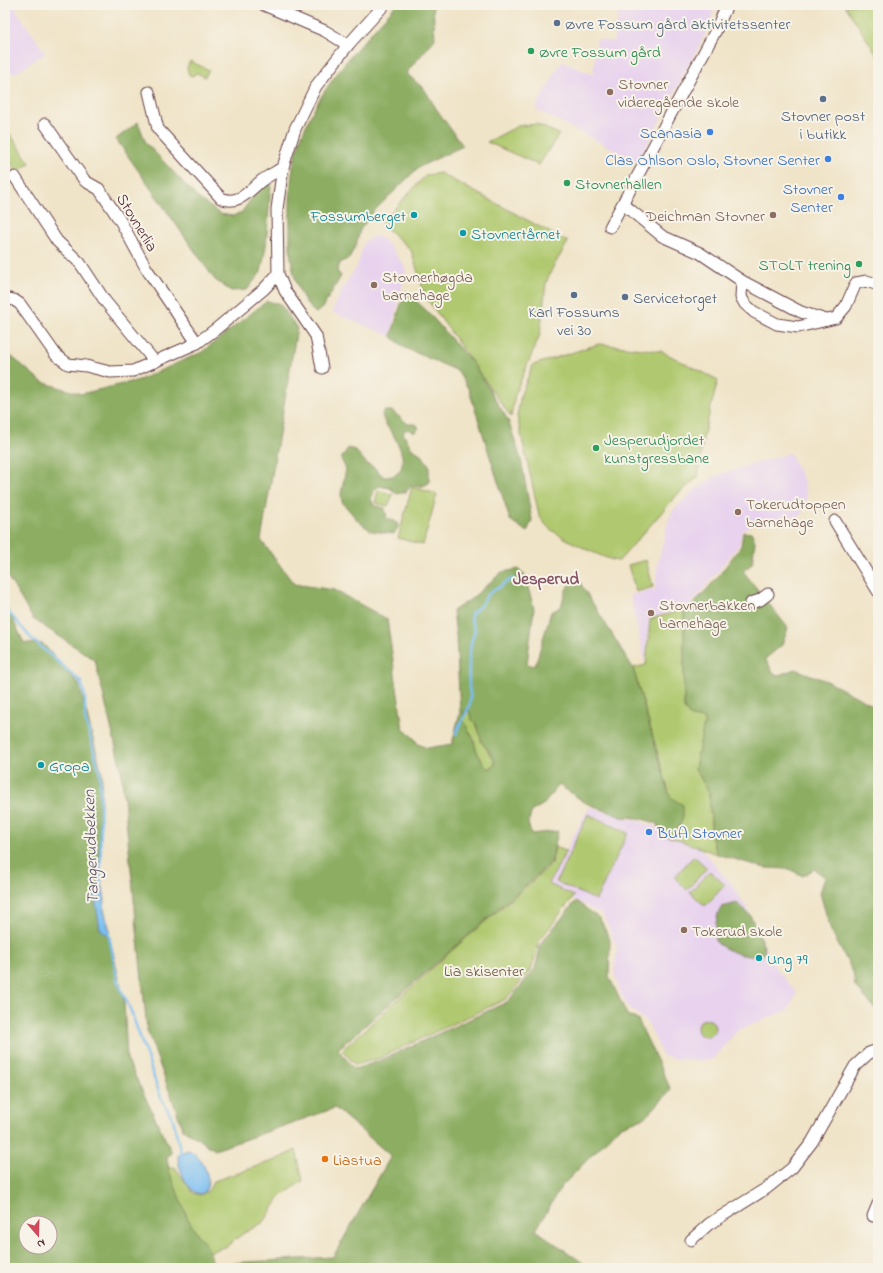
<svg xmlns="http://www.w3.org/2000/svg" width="883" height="1273" font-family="'Indie Flower',sans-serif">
<rect width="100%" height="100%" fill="#f7f3e8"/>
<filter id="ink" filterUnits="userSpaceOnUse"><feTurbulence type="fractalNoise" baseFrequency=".025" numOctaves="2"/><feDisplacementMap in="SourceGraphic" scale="8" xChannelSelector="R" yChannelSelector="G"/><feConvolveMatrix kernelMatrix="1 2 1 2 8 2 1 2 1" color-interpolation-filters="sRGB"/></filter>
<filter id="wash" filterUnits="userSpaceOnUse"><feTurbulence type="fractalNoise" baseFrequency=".012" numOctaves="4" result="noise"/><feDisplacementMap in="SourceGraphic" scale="16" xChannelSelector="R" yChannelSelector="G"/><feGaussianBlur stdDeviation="0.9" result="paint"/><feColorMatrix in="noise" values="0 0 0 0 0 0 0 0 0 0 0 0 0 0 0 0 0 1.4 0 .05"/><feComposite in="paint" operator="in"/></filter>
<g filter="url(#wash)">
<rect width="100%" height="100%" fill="#f0e4c8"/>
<g fill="#e8d2ee">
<polygon points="5,5 13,5 45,53 14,74 5,67"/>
<polygon points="620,5 715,5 710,25 638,162 535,109 562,61 593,75 597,39 613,42"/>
<polygon points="374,236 380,237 388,244 403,264 406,271 390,336 332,312 342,289 357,267 364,242"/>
<polygon points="790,453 804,482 807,500 801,516 760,521 742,531 739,545 689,607 649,618 645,663 630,595 655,589 658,562 669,518 675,508 695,490 715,476"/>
<polygon points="589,807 655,826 664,834 694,833 701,849 732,885 746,906 774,966 797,993 788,1010 738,1030 713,1059 706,1061 674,1059 663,1056 648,1023 628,1007 621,994 614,972 617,948 603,915 547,885"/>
</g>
<g fill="#b0c96f" stroke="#7d744d">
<polygon points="845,5 878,5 878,57"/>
<polygon points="190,61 209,70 205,77 197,73 192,76 189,75 187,68"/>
<polygon points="536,124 559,134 539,165 487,142 518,126"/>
<polygon points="5,127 30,163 17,172 5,154"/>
<polygon points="440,173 568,242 552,269 546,283 540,335 515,394 511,417 425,296 411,250 381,223 426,175"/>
<path d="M599 344 661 351 718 380 703 438 698 477 677 495 619 561C607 561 558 536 549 528 545 525 542 519 539 515L517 416 521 394 533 365Z"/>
<polygon points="412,487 437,494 423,545 398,538"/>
<polygon points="378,490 393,495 388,506 375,503"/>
<polygon points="646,560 653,587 636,592 628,565"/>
<polygon points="684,610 684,708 691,717 705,719 695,768 709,793 712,839 717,854 670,837 679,827 633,668 646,665 650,619"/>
<polygon points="468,708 471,717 479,728 481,741 494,760 495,764 489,769 484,765 477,752 473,738 463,720 464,711"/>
<polygon points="588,814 628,833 596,900 556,882"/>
<polygon points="555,847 566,851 549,884 574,896 539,941 532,968 506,999 377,1059 355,1065 342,1050 458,945 552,864"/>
<polygon points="694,856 707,868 687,890 674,877"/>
<polygon points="710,871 725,885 705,906 690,892"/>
<circle cx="706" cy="1028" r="9"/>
<polygon points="296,1150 303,1181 280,1197 264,1222 244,1233 227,1246 204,1254 181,1204 167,1168 175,1167 193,1193 200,1195 208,1191 214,1181 275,1160"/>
</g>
<g fill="#8cad62" stroke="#6b6646" fill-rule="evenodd">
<path d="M396 5H433L435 39 406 73 425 90 437 110 463 146 419 167 374 211 360 230 356 245 349 258 340 263 337 271 341 276 323 307 316 313C296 298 289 260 290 237 290 215 289 190 293 167 306 100 352 54 396 5Z"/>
<polygon points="138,122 146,143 197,197 220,214 233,216 242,212 255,193 269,181 271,184 266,246 261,272 247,290 231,291 215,280 116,139"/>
<polygon points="405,291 427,311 475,366 508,420 521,459 532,520 527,532 510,520 469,390 458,371 405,348 391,336"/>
<path d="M267 301 280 304 297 328 261 540 294 584 334 590 387 619 403 729 414 738 418 744 427 748 452 744 460 712 456 635 453 611 471 599 502 572 519 569 524 574 534 608 527 664 535 666 551 612 561 607C564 597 565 581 579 581L633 668 670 797 683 805C684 821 681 825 670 837L663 836 656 823 639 818 621 817 586 803 559 785 544 804 532 811 528 823 531 834 558 831 551 863 338 1049 354 1069 379 1061 507 1002 535 969 541 943 576 901 600 919 610 940 609 976 627 1015 638 1020 671 1090 646 1117 619 1127 561 1187 536 1230 590 1268H234L231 1263 333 1257 391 1156 335 1108 215 1150 183 1129 147 1030 121 769 95 660 33 619 5 572V351L42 382 81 394 139 380 202 352ZM468 708 472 720 474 721C479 728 479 735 482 742 487 750 494 755 495 764L489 769 484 765 477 752 473 738 463 720 464 711Z"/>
<path d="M384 411H392L408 424H416L419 428 415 432 407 429 403 433 412 449 421 454 429 465V483L423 486H411L406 492 397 494 390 488 379 486 374 491 371 499 374 506 385 508 387 519 395 521 399 525 394 534 371 531 358 521 342 502 341 494 346 469 341 459 348 448 355 450 367 464 375 468 384 477C409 477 404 454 395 438 390 429 383 424 382 413Z"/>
<polygon points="743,532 752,533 755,542 752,564 743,571 788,628 782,645 765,659 776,676 795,669 827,681 878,708 878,1012 855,986 853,972 831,931 820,893 825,877 814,869 803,876 789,869 765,868 717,854 712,839 709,793 695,768 705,719 691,717 684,708 684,610 689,609 717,578 741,546"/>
<path d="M5 603 24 643 43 644 79 684 102 774 98 887 124 1000 127 1059 172 1153 167 1157 169 1171 188 1219 197 1234 207 1246 215 1268H5ZM26 1223H50V1247H26Z"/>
<path d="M737 903 750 915 764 947 765 951 762 956C748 959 725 951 715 941L716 923 718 913 722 907Z"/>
</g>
<g fill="#7abff1" stroke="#626f8e">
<polygon points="103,887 105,900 104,910 110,931 108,935 100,929 94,893 95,888"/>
<path d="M189 1150C221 1170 207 1215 186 1182 182 1174 178 1165 178 1156L182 1152Z"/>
</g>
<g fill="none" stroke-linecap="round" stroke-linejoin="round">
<g stroke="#7abff1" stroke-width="2.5">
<polyline points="5,608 32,639 81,682 85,697 85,718 100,773 101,891"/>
<path d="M456 734C459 722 469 714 470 701 471 696 469 690 469 685 468 668 468 647 475 631L471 619V614L481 605 488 594 513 578"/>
<polyline points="108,931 118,982 131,1011 161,1098 173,1119 181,1154"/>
</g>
</g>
</g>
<g filter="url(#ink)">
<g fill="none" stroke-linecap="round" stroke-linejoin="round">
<g stroke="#633d43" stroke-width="13">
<g id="minor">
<polyline points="264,5 325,31 348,45"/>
<path d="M149 92 158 129 221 198C238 206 249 191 261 181 268 176 276 172 283 167"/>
<polyline points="45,124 85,181 99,189 121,222 146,268 197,343"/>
<polyline points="15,177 57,241 80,263 105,301 155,362"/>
<polyline points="623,204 662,236 700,253 742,281 741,297 745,304 754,312 777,324 798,327 836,318 846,306 856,283 867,281 878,285"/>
<polyline points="610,227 715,32 727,5"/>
<polyline points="742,281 801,312 826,320"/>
<polyline points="5,298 14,300 20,304 56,355 68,364 86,366 110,372 133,371 197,343 216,329 264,289 278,274"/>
<polyline points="322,368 316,336 285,291 278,274 277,209 283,167 295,129 316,86 348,45 384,5"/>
<polyline points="835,521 878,591"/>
<polyline points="751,603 760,600 768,594"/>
<polyline points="873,1216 878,1204"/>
<polyline points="691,1240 709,1224 767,1188 792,1168 812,1142 855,1066 869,1053 878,1050"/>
</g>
</g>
<use href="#minor" stroke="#fff" stroke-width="11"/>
</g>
</g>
<g fill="#5c6f8a" stroke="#f7f3e8" stroke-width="1.5">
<circle cx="557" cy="23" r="4"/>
<circle cx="823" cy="99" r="4"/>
<circle cx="574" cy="295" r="4"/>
<circle cx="625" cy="297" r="4"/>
</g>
<g fill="#2e9e5b" stroke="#f7f3e8" stroke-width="1.5">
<circle cx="531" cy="51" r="4"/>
<circle cx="567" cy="183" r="4"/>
<circle cx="859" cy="264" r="4"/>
<circle cx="596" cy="448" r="4"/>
</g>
<g fill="#8d6e63" stroke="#f7f3e8" stroke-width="1.5">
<circle cx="610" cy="92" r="4"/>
<circle cx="773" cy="215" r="4"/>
<circle cx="374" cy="285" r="4"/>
<circle cx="738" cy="512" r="4"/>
<circle cx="651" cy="613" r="4"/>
<circle cx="684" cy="930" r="4"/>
</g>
<g fill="#3f7fe0" stroke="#f7f3e8" stroke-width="1.5">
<circle cx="710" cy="132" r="4"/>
<circle cx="828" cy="159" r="4"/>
<circle cx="841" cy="197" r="4"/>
<circle cx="649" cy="832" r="4"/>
</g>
<g fill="#0f9aa8" stroke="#f7f3e8" stroke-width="1.5">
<circle cx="414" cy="215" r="4"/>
<circle cx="463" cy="233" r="4"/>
<circle cx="41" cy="765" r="4"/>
<circle cx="759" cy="958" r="4"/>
</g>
<circle fill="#e8710a" stroke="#f7f3e8" stroke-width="1.5" cx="325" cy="1159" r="4"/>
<g text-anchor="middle" stroke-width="4" stroke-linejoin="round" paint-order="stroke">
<g font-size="16" fill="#4e5e75" stroke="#f7f3e8" text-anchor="start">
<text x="565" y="29">Øvre Fossum gård aktivitetssenter</text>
<text x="823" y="121" text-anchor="middle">Stovner post<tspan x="823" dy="18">i butikk</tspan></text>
<text x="633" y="303">Servicetorget</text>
<text x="574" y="317" text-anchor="middle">Karl Fossums<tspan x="574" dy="18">vei 30</tspan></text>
</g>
<g font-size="16" fill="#27864d" stroke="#f7f3e8" text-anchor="start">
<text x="539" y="57">Øvre Fossum gård</text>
<text x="575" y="189">Stovnerhallen</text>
<text x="851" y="270" text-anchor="end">STOLT trening</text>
<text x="604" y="445">Jesperudjordet<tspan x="604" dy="18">kunstgressbane</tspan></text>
</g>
<g font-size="16" fill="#785e54" stroke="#f7f3e8" text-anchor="start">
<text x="618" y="89">Stovner<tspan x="618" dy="18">videregående skole</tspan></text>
<text x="765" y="221" text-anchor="end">Deichman Stovner</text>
<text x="382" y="282">Stovnerhøgda<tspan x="382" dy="18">barnehage</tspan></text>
<text x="746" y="509">Tokerudtoppen<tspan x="746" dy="18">barnehage</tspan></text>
<text x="659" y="610">Stovnerbakken<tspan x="659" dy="18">barnehage</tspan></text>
<text x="692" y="936">Tokerud skole</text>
</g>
<g font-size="16" fill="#366cbe" stroke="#f7f3e8" text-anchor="end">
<text x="702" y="138">Scanasia</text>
<text x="820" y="165">Clas Ohlson Oslo, Stovner Senter</text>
<text x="833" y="194">Stovner<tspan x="833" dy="18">Senter</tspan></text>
<text x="657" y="838" text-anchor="start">BUA Stovner</text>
</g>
<g font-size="16" fill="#0d838f" stroke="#f7f3e8" text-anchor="start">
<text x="406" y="221" text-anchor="end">Fossumberget</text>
<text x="471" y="239">Stovnertårnet</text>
<text x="49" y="771">Gropa</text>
<text x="767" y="964">Ung 79</text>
</g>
<g font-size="16" fill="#4a1f2b" stroke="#f7f3e8">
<text transform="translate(138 222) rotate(59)" y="6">Stovnerlia</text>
</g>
<g font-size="16" fill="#69523f" stroke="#f7f3e8">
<text x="484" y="976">Lia skisenter</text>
</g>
<g font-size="16" fill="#c56008" stroke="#f7f3e8" text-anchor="start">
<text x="333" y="1165">Liastua</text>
</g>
<g font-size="17" font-weight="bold" fill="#825163" stroke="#f7f3e8">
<text x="546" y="584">Jesperud</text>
</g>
<g font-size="17" font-style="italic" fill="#584f66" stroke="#f7f3e8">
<text transform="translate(90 847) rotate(-92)" y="6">Tangerudbekken</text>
</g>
</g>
<rect width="883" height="1273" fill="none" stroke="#f7f3e8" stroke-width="20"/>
<g transform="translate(38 1235) rotate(160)"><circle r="19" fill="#f7f3e8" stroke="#b29e9c"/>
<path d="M0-3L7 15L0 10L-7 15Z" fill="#d1495b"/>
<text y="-6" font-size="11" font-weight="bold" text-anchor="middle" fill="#4a1f2b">N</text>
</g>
</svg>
